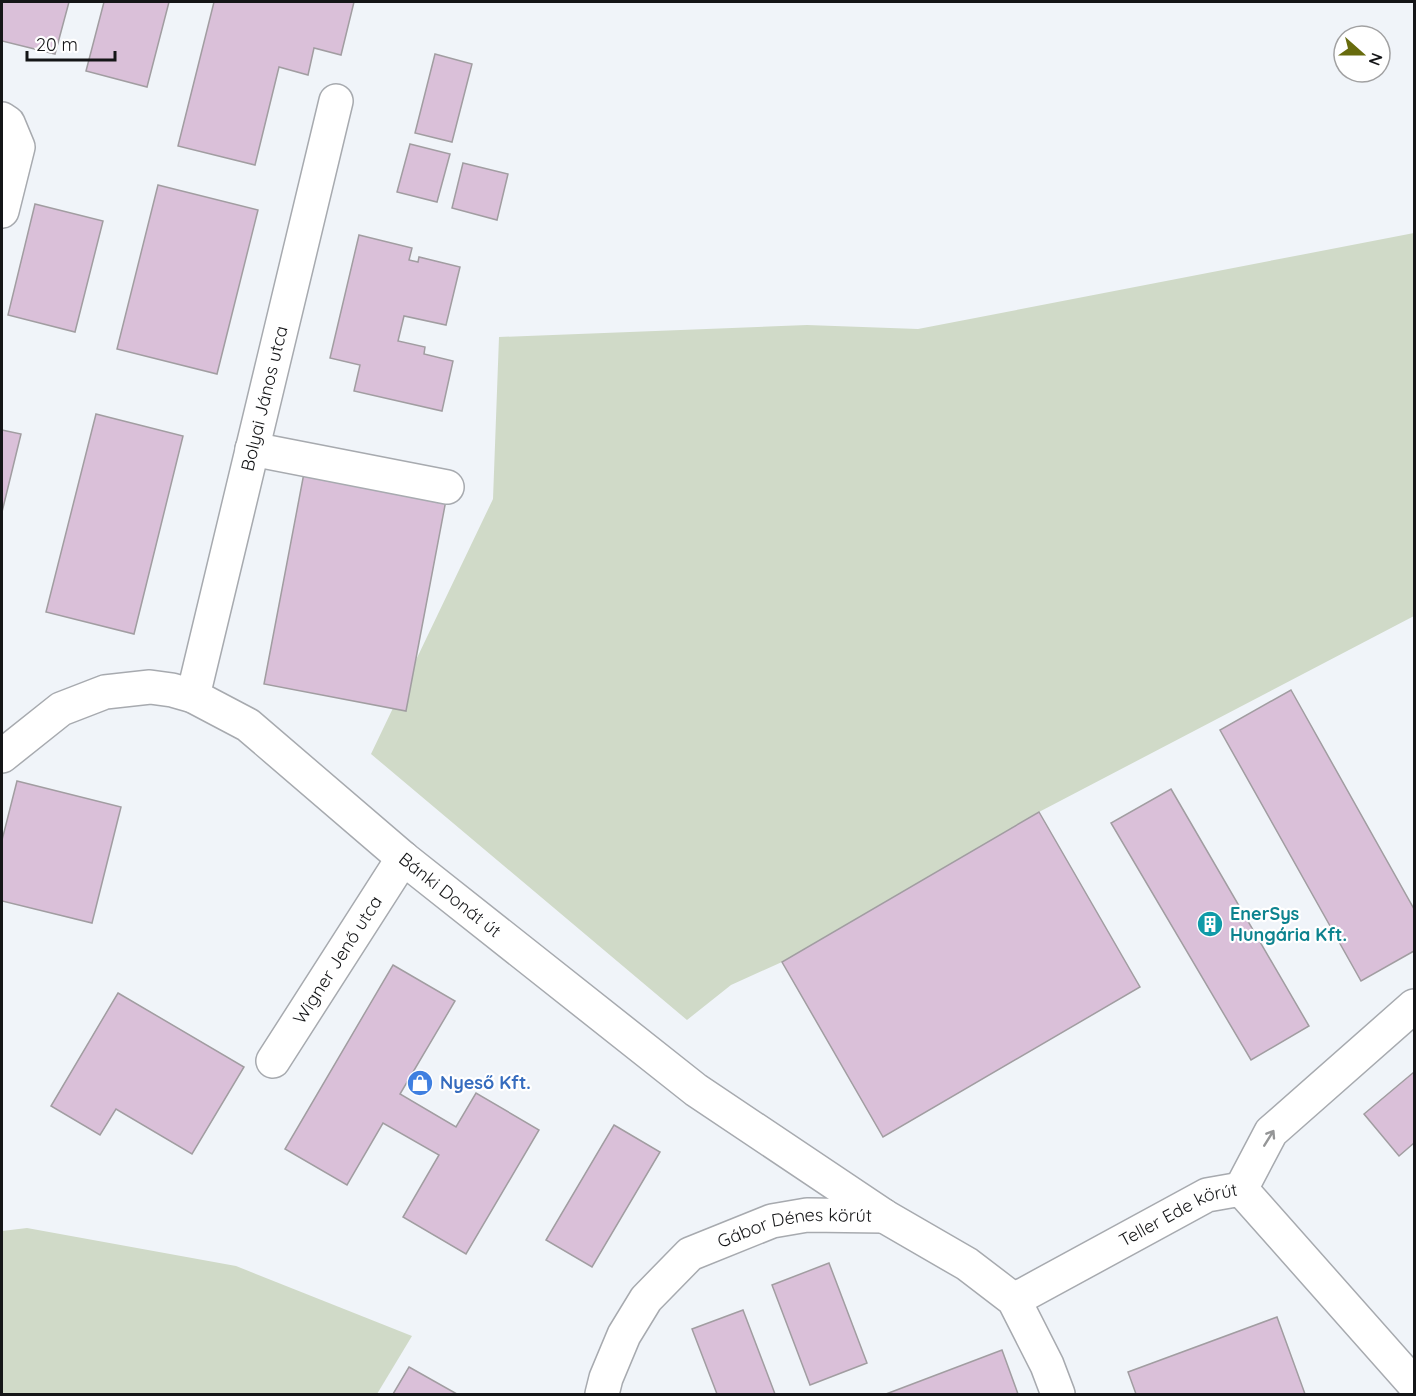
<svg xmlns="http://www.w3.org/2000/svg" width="1416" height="1396" font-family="Quicksand,sans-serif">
<rect width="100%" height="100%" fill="#f0f4f9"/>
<g fill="#d0dac8">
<polygon points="1414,233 1414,616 1039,812 782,962 731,985 687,1020 371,754 493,499 499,337 807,325 918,329"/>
<polygon points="27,1228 236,1266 412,1336 377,1394 2,1394 2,1231"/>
</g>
<g fill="#dac0d9" stroke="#a19da1" stroke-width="1.5">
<polygon points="2,2 69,2 55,54 2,41"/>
<polygon points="104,2 169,2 147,87 86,71"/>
<polygon points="214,2 354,2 341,55 314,48 308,75 279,67 255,165 178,146"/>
<polygon points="435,54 472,64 452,142 415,133"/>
<polygon points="410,144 450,154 437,202 397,192"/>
<polygon points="463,163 508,174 497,220 452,208"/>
<polygon points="158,185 258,210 217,374 117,349"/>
<polygon points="35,204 103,221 75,332 8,315"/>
<polygon points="359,235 412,248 409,260 418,262 419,257 460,267 446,325 404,316 398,341 425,347 424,354 453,361 442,411 354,391 360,365 330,358"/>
<polygon points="96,414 183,436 134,634 46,612"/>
<polygon points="2,430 21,434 2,512"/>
<polygon points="304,473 446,500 406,711 264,684"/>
<polygon points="1291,690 1414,909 1414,951 1361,981 1220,730"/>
<polygon points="17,781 121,807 92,923 2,901 2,840"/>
<polygon points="1171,789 1309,1026 1251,1060 1111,823"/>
<polygon points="1039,812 1140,987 883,1137 782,962"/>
<polygon points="393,965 455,1001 400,1094 456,1127 476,1093 539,1130 466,1254 403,1217 439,1155 383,1123 347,1185 285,1149"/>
<polygon points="118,993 244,1067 192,1154 116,1109 100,1135 51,1106"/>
<polygon points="1414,1072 1414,1143 1399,1156 1364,1114"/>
<polygon points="614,1125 660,1152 592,1267 546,1240"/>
<polygon points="829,1263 867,1363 810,1385 772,1285"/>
<polygon points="743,1310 775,1394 717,1394 692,1329"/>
<polygon points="1277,1317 1305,1394 1136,1394 1128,1372"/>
<polygon points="1002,1350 1018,1394 886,1394"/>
<polygon points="409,1367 457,1394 393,1394"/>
</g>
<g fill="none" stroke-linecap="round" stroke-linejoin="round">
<g stroke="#a7aaaf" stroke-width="36">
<g id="minor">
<polyline points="2,119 8,123 18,147 2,211"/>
<polyline points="252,449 447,487"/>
<path id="s1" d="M193 696 336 101"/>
<path id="s2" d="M2 756 61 709 105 692 150 687 172 690 193 696 248 725 403 858 696 1090 884 1216 967 1264 1014 1300 1047 1365 1058 1394"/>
<path id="s3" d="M273 1061 403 858"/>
<polyline points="1241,1189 1271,1132 1414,1006"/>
<path id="s4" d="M1014 1300 1207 1195 1241 1189 1414 1384"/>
<path id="s5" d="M602 1394 606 1378 624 1335 646 1299 690 1254 772 1221 807 1215 884 1216"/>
</g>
</g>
<use href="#minor" stroke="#fff" stroke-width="33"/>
</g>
<defs><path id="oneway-shaft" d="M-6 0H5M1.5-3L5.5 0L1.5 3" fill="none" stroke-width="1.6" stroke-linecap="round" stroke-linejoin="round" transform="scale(1.5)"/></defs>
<use stroke="#959697" href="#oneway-shaft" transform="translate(1269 1138) rotate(-58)"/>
<defs>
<g id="building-disc" transform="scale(1.35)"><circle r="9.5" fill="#0f9aa8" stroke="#fff"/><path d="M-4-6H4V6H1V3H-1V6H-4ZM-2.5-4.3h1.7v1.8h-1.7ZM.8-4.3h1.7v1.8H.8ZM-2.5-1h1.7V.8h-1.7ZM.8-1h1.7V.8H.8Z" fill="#fff"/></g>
<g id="shop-disc" transform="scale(1.35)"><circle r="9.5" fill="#3f7fe0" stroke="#fff"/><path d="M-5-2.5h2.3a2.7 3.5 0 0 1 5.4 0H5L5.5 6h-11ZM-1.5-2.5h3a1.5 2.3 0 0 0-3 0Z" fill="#fff"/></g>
</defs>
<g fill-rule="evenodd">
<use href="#building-disc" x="1210" y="924"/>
<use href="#shop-disc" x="420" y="1083"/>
</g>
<g text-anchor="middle" stroke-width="4.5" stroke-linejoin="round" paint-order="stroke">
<g font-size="18" fill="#141517" stroke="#fff">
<text dy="6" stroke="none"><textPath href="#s1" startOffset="306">Bolyai János utca</textPath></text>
<text dy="6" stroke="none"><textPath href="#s2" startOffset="538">Bánki Donát út</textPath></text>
<text dy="6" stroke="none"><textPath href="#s3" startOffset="120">Wigner Jenő utca</textPath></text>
<text dy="6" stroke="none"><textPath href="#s4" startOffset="186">Teller Ede körút</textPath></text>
<text dy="6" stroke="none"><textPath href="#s5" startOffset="278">Gábor Dénes körút</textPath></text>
</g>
<g font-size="18" font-weight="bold" fill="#0d838f" stroke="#fff" text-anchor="start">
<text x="1230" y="920">EnerSys<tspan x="1230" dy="21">Hungária Kft.</tspan></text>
</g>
<g font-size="18" font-weight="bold" fill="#366cbe" stroke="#fff" text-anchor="start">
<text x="440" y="1089">Nyeső Kft.</text>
</g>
</g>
<rect width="1416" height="1396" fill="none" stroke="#141517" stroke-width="6"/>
<g transform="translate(1362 54) rotate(111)"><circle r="28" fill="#ffffff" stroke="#a1a1a2" stroke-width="1.5"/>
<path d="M0-4.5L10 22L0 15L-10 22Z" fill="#676b0d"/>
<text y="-9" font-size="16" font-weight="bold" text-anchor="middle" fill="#141517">N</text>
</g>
<path d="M27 51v9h88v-9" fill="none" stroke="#141517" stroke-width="3"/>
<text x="36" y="51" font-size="18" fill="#141517" stroke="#ffffff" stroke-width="4.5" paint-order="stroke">20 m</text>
</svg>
